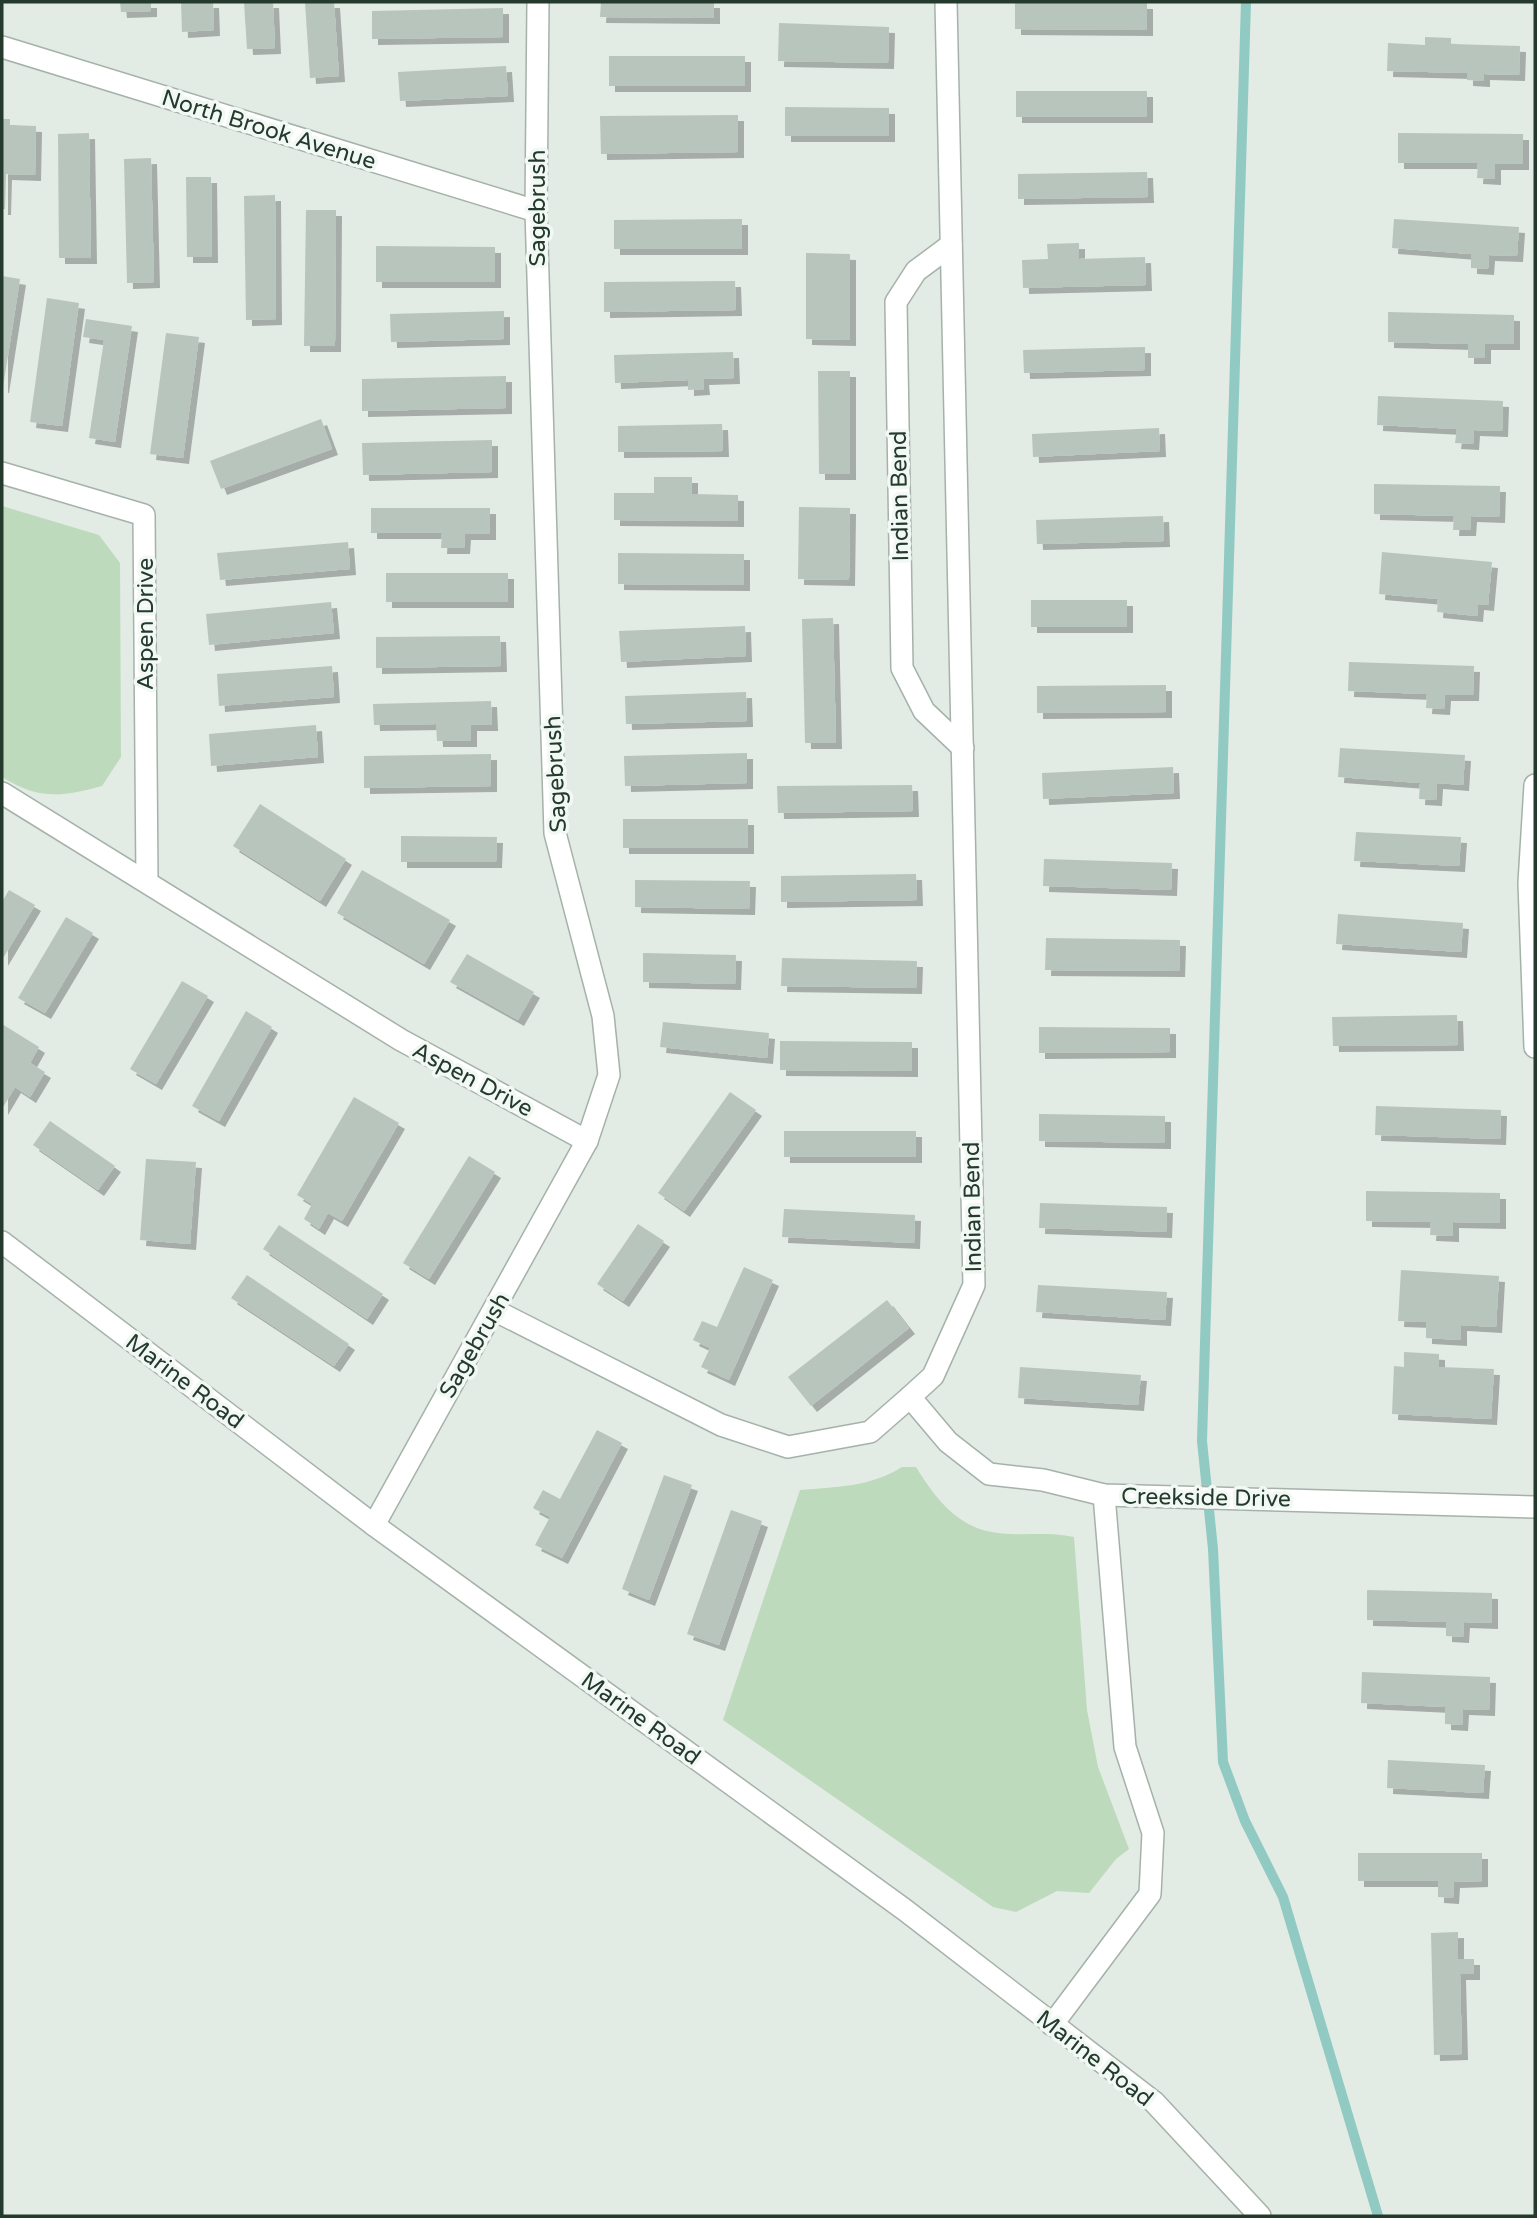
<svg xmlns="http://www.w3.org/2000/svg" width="1537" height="2218" font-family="'Varela Round',sans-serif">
<defs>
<filter id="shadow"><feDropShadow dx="6" dy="6" stdDeviation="0" flood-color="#0004"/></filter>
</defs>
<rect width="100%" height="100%" fill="#e2ebe4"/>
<g fill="#bedabd">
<path d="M2 506 99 535 120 563 121 757 102 786C62 797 39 800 2 777Z"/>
<path d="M902 1467H916C934 1496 956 1526 992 1532 1019 1537 1046 1531 1074 1537L1087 1710 1098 1767 1129 1849 1116 1859 1089 1893 1057 1891 1016 1912 993 1907 723 1720 800 1490C835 1487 871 1487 902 1467Z"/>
</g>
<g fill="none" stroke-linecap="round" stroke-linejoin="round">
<polyline stroke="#90cac2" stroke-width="10" points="1246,2 1202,1441 1213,1549 1223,1762 1245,1821 1283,1897 1378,2216"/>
</g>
<g fill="#b8c5bc" filter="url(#shadow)">
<polygon points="120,2 151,2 151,11 121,12"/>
<polygon points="181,2 213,2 214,30 182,32"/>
<polygon points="244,2 273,2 275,48 247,49"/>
<polygon points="305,2 334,2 339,76 310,78"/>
<polygon points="601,2 714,2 714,18 600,17"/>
<polygon points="1015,2 1147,3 1147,30 1015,29"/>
<polygon points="503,8 503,37 372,39 372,11"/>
<polygon points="779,23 889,27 888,63 778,61"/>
<polygon points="1425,37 1451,38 1451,44 1520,46 1519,75 1484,74 1484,81 1467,80 1467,73 1387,71 1388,43 1425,45"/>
<rect x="609" y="56" width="136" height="30"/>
<polygon points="506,66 508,96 400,101 398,72"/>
<rect x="1016" y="91" width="131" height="26"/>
<polygon points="785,107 889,108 889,136 785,136"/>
<polygon points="738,115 738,152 601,154 600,116"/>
<polygon points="2,119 10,119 10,125 36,126 35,175 6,174 5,209 2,209"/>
<polygon points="89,133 91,258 59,258 58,134"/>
<polygon points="1398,133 1523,134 1523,164 1495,164 1495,179 1477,178 1478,163 1398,163"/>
<polygon points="151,158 154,282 127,283 124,159"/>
<polygon points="1147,172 1148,197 1018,199 1018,174"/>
<polygon points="186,177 211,177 212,257 187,257"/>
<polygon points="275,195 276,319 246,320 244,196"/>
<polygon points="306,210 336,210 335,346 304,346"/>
<polygon points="742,219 742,249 614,249 614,220"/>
<polygon points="1394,219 1519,227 1517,256 1489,255 1488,269 1471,268 1471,254 1392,248"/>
<polygon points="1079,243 1079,259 1145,257 1146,285 1023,288 1022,260 1048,259 1047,244"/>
<polygon points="376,246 495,247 495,282 376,282"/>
<polygon points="806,253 850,254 850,340 806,339"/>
<polygon points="2,276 20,279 3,387 2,387"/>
<polygon points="735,281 736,310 604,312 604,282"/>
<polygon points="47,298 79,303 62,426 30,422"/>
<polygon points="504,311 504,339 391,342 390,314"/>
<polygon points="1388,312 1514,315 1514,344 1485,344 1485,358 1468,358 1468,344 1388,342"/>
<polygon points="86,319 132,326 115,442 89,438 104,340 83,337"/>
<polygon points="166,333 199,337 183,458 150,454"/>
<polygon points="1145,347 1145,370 1024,373 1023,350"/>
<polygon points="733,352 734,378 703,379 704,389 688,390 688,380 615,383 614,355"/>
<polygon points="818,371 850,371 850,474 819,474"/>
<polygon points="506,376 506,408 362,411 362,379"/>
<polygon points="1378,396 1503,401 1502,431 1474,430 1473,444 1455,443 1457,429 1377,425"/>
<polygon points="321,419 332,449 221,489 210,461"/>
<polygon points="722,424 723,451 618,452 618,426"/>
<polygon points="1159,428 1160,451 1033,457 1032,434"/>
<polygon points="492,440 492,472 363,475 362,443"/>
<polygon points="654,477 692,477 692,494 738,495 738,521 614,520 614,493 654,493"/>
<polygon points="1374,484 1500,486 1499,517 1471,516 1470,530 1453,530 1454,516 1374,514"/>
<polygon points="799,507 850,508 849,580 798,579"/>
<polygon points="371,508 490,508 490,534 465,534 464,548 441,548 442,533 371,533"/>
<polygon points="1163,516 1164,541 1037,544 1036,520"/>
<polygon points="348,542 350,569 220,580 217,553"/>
<polygon points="1382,552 1492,562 1488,605 1478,604 1477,616 1437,612 1438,599 1379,594"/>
<polygon points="618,553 744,554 744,585 618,584"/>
<rect x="386" y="573" width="122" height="29"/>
<rect x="1031" y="600" width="96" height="27"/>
<polygon points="331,602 334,633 209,645 206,614"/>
<polygon points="833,618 836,743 805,743 802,619"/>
<polygon points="745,626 746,656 621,662 619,631"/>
<polygon points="500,636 501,666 376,668 376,637"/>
<polygon points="1349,662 1474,666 1473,695 1445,695 1444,709 1426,708 1427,694 1348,691"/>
<polygon points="332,666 334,697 219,706 217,674"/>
<polygon points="1166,685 1166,712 1037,713 1037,686"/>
<polygon points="746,692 747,721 626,724 625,696"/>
<polygon points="491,701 492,725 471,725 471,741 437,741 436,724 374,725 373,704"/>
<polygon points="316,725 318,757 211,766 209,734"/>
<polygon points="1340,748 1465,755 1463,785 1437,783 1436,800 1419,799 1420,783 1338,777"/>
<polygon points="747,753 747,783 625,786 624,756"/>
<polygon points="491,754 491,786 364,788 364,756"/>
<polygon points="1173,767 1174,793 1043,799 1042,773"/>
<polygon points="912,785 913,811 778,813 777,786"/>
<polygon points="260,804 346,859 320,901 233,846"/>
<rect x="623" y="819" width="125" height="29"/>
<polygon points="1356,832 1461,837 1459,866 1354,861"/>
<polygon points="401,836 497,837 496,862 401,862"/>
<polygon points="1044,859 1172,863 1171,890 1043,886"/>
<polygon points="362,870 450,920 424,964 337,913"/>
<polygon points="916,874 917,900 781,902 781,876"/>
<polygon points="635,880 750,881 749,909 635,907"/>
<polygon points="9,890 35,905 2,960 2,902"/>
<polygon points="1338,914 1463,923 1461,952 1336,944"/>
<polygon points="66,917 93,933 45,1013 18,998"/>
<polygon points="1046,938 1180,940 1179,971 1045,970"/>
<polygon points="643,953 736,955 735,984 643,982"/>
<polygon points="467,954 534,992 518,1020 450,982"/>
<polygon points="782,958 917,961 916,988 781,986"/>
<polygon points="182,981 208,996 156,1084 130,1069"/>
<polygon points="246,1011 272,1027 219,1121 192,1106"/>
<polygon points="1457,1015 1458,1045 1333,1046 1332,1017"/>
<polygon points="663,1022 769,1033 767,1058 660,1047"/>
<polygon points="2,1024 39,1047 30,1063 45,1072 30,1097 15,1087 2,1109"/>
<polygon points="1039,1027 1170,1028 1170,1052 1039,1053"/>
<polygon points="780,1041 912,1042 912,1071 780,1070"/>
<polygon points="730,1092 756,1110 684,1211 658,1193"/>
<polygon points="354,1097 399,1123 342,1221 328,1213 319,1229 304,1219 312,1204 297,1195"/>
<polygon points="1376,1106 1501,1110 1500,1139 1375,1135"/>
<polygon points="1039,1114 1165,1116 1165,1143 1039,1141"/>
<polygon points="50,1121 115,1166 98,1190 33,1145"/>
<rect x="784" y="1131" width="132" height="26"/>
<polygon points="469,1156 495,1172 429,1279 403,1263"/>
<polygon points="146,1159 196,1162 190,1244 140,1240"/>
<polygon points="1366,1191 1500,1193 1500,1223 1453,1222 1453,1236 1430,1235 1431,1222 1366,1221"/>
<polygon points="1040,1203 1167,1207 1166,1232 1039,1228"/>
<polygon points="784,1209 915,1215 914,1243 782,1237"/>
<polygon points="638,1224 664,1241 623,1301 597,1284"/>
<polygon points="279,1225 383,1294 367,1319 263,1249"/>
<polygon points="744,1267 773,1280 729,1380 701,1367 710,1348 693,1340 702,1321 717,1327"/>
<polygon points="1401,1270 1499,1276 1496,1327 1461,1325 1461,1340 1426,1338 1426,1322 1398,1321"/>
<polygon points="247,1275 349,1344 334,1366 231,1298"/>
<polygon points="1038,1285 1167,1292 1165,1320 1036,1312"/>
<polygon points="887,1300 909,1328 811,1406 788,1377"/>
<polygon points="1404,1352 1439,1354 1439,1367 1494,1369 1491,1419 1392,1414 1394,1366 1404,1367"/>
<polygon points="1020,1367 1141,1375 1138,1405 1018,1398"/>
<polygon points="597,1430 622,1443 562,1558 535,1545 550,1517 533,1508 543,1490 560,1499"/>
<polygon points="664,1475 692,1485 649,1600 622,1589"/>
<polygon points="731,1510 762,1521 719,1645 687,1634"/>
<polygon points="1367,1590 1492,1593 1492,1623 1464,1622 1463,1637 1446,1636 1446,1622 1367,1620"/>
<polygon points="1362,1672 1490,1677 1489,1710 1463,1709 1462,1725 1445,1724 1445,1707 1361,1703"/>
<polygon points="1388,1760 1485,1765 1483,1793 1387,1788"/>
<polygon points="1358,1853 1482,1853 1482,1881 1454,1882 1453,1898 1438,1897 1438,1881 1358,1881"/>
<polygon points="1458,1932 1458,1959 1474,1959 1474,1974 1460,1974 1462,2054 1434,2055 1431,1933"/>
</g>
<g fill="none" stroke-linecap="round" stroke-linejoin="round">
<g stroke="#a5b2a9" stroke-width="24">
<g id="minor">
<polyline points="2,47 536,211"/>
<polyline points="951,245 916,271 896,302 902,668 924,711 963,748"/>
<polyline points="2,473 144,515 147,881"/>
<polyline points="1535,785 1529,883 1535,1047"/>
<polyline points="2,793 401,1040 587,1141"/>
<polyline points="2,1242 374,1525 905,1910 1154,2102 1260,2216"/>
<polyline points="494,1310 721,1425 788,1447 870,1432 910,1397 933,1376 974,1285 946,2"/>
<polyline points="910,1397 948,1442 989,1474 1043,1480 1104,1495 1535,1507"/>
<polyline points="374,1525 587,1141 609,1075 603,1016 555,833 536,211 538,2"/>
<polyline points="1052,2025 1150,1894 1153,1833 1125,1747 1104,1495"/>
</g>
</g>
<use href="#minor" stroke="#fff" stroke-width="21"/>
</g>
<g text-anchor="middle" stroke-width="7" stroke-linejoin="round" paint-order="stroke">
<g font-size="23" fill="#243a2d" stroke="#f2f8f3">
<text transform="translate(269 129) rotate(17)" y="8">North Brook Avenue</text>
<text transform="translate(537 208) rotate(-90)" y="8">Sagebrush</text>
<text transform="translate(899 496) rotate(-91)" y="8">Indian Bend</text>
<text transform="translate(145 624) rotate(-90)" y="8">Aspen Drive</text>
<text transform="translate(555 774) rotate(-93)" y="8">Sagebrush</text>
<text transform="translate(473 1079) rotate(28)" y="8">Aspen Drive</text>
<text transform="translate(972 1207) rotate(-91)" y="8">Indian Bend</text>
<text transform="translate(474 1345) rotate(-60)" y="8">Sagebrush</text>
<text transform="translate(185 1381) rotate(37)" y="8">Marine Road</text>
<text transform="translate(1206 1497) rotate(1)" y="8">Creekside Drive</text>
<text transform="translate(641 1718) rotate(36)" y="8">Marine Road</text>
<text transform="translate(1095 2058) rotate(38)" y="8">Marine Road</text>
</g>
</g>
<rect width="1537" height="2218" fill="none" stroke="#243a2d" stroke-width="7"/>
</svg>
